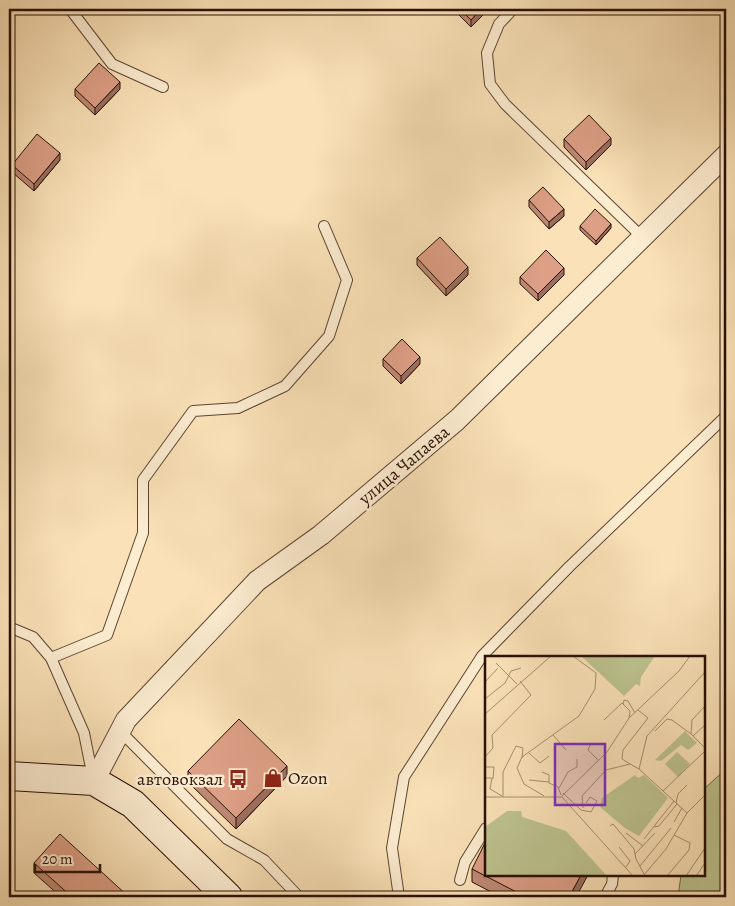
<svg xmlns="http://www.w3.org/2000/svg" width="735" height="906" font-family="Alegreya,serif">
<rect width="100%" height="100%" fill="#fae1b7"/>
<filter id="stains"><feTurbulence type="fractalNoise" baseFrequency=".004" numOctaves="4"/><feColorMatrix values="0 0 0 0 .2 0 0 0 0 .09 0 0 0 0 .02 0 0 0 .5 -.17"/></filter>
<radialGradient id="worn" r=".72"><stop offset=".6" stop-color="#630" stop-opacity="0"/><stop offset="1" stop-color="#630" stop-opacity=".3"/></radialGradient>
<polygon fill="#bdc38f" stroke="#726a4a" points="726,769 726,897 678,897 681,875 704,875 704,789"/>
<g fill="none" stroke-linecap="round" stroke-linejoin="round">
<g stroke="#5c4431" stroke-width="12">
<g id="lane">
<polyline points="70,9 112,64 163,87"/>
<polyline points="513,9 499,24 487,53 490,84 505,104 642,237"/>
<polyline points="9,627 33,637 51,658 84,733 93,778"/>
<polyline points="51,658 107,635 143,533 143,480 193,411 238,408 285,386 329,336 347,280 324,226"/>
<polyline points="120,731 227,839 264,860 299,897"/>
<polyline points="460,880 465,862 486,828"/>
<polyline points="399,897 392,848 404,777 482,656 570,566 726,416"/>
<polyline points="605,897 612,884 613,875"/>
</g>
</g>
<g stroke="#5c4431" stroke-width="22">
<polyline id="street" points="94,781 126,720 257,581 321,535 457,420 726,155"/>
</g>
<g stroke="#281004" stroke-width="30">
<polyline id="secondary" points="9,776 94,781 133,804 228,897"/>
</g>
<use href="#lane" stroke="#fcecd0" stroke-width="10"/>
<use href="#street" stroke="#fcecd0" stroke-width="20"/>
<use href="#secondary" stroke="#fcecd0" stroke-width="28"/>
</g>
<g fill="#be8973" stroke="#281004">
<polygon points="453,9 489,9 471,27"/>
<polygon points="75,89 120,89 95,115 75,96"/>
<polygon points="564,139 611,145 586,170 564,147"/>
<polygon points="60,160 34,191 12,172 12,165"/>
<polygon points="529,200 564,216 549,229 529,207"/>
<polygon points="580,226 611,228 596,245 580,230"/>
<polygon points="417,258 468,275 446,296 417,265"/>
<polygon points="564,275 538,301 520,284 520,277"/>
<polygon points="383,359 420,364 401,384 383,366"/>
<polygon points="188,771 287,776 236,829 188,782"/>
<rect x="9" y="814" width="5" height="71"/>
<polygon points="34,863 129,897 61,897 34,873"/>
<polygon points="472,869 576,897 501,897 472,882"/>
</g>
<g fill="#9b6f5e" stroke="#281004">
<polygon points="481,9 489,9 471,27 471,20"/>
<polygon points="120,82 120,89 95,115 95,108"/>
<polygon points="611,138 611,145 586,170 586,162"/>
<polygon points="60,153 60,160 34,191 34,184"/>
<polygon points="564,209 564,216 549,229 549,222"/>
<polygon points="611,224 611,228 596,245 596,241"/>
<polygon points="468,267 468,275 446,296 446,289"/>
<polygon points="564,268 564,275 538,301 538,294"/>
<polygon points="420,357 420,364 401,384 401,376"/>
<polygon points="287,766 287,776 236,829 236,818"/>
<polygon points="581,875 588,875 576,897 569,897"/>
</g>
<g fill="#dd9f86" stroke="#281004">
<polygon points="460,9 481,9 471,20"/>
<polygon points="99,63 120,82 95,108 75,89"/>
<polygon points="589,115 611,138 586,162 564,139"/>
<polygon points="37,134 60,153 34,184 12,165"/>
<polygon points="543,187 564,209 549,222 529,200"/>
<polygon points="595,209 611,224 596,241 580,226"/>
<polygon points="440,237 468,267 446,289 417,258"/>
<polygon points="546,250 564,268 538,294 520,277"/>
<polygon points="402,339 420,357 401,376 383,359"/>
<polygon points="239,719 287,766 236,818 188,771"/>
<rect x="9" y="814" width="5" height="58"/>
<polygon points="60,834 129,897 72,897 34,863"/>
<polygon points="486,841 486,875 581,875 569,897 526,897 472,869"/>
<polygon points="177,894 180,897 172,897"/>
</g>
<defs>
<g id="shop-bare" transform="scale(1.5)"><path d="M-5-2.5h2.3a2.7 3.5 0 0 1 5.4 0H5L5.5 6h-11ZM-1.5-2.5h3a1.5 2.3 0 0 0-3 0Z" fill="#8f2418" stroke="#fcecd0" stroke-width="2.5" paint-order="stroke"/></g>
<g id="bus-bare" transform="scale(1.5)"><path d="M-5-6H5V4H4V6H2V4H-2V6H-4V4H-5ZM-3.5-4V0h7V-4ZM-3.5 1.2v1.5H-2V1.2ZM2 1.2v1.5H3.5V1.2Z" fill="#8f2418" stroke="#fcecd0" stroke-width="2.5" paint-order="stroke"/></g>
</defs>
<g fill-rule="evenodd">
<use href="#shop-bare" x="273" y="778"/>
<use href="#bus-bare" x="238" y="779"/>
</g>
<g text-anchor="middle" stroke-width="5" stroke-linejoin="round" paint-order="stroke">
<g font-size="18" fill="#281004" stroke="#fcecd0">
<text transform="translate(404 465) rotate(-40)" y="6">улица Чапаева</text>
</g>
<g font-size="18" fill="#281004" stroke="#fcecd0" text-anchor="start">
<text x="288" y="784">Ozon</text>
<text x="223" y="785" text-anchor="end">автовокзал</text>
</g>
</g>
<g transform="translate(485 656)">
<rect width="220" height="220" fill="#fae1b7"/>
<path d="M96 0H170L156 21 155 30 151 28 139 40ZM200 75 212 87 203 94 196 89 176 105 170 104ZM192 96 205 108 193 121 180 108ZM150 119 153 122 159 119 183 142 154 180 140 172 115 151 117 142ZM22 155H36L37 161 81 175 122 220H0V171Z" fill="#bdc38f"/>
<path fill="none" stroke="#a68d6f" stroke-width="1" d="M11 7 32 28M0 26 13 12M0 43 20 27 26 15 36 12M138 48 139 44 143 45 150 57M220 50 207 64 206 78 220 92M0 58 66 0M119 64 137 47 145 55 144 62M170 75 182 63 187 64 206 78M68 79 81 94M208 80 220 69M105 89 103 94 113 104M44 97 55 107 64 100M0 101 8 92 7 79 46 39 35 25M145 108 137 103 138 94 163 62 153 54M0 111H9L8 123M57 116 64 119V127L73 131 76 139M0 122H7L5 133 17 140M44 124 64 126M74 132 83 116 92 111V103M178 135 220 95M78 137 96 154 106 156 112 145 105 141 101 147M59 140 39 128 32 112 37 101 94 60 110 33 111 17 88 0M77 140 122 96 144 62 194 15 205 0M0 141H77L148 220M18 141V116L31 90 38 92 37 102M191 147 193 138 202 129M98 152 97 140 121 114 145 108 154 113M202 157 154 113 162 80 220 16M189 166 197 152M125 170 128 168 149 193 151 203 159 218M169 171 174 170 192 148M141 177 158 190M159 183 189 145M134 191 145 205 141 211M150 198 170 177M155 210 186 172M158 220 181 193 202 157 220 139M182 220 204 194 205 187 189 179M201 220 220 192M211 220 220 207"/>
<path fill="#7b2cbf" fill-opacity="0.15" stroke="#7b2cbf" stroke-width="2.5" d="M70 88H120V149H70Z"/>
<rect width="220" height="220" fill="none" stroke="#281004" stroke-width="2.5"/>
</g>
<rect width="735" height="906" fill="none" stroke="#fae1b7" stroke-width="30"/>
<rect x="10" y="10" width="715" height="886" fill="none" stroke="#281004" stroke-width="2.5"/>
<rect x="15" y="15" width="705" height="876" fill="none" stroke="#281004"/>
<path d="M35 864v8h65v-8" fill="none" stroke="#281004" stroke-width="2.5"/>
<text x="42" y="864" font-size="15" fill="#281004" stroke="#fcecd0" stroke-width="4" paint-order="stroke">20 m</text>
<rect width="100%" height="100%" filter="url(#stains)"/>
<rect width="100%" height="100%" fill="url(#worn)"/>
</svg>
